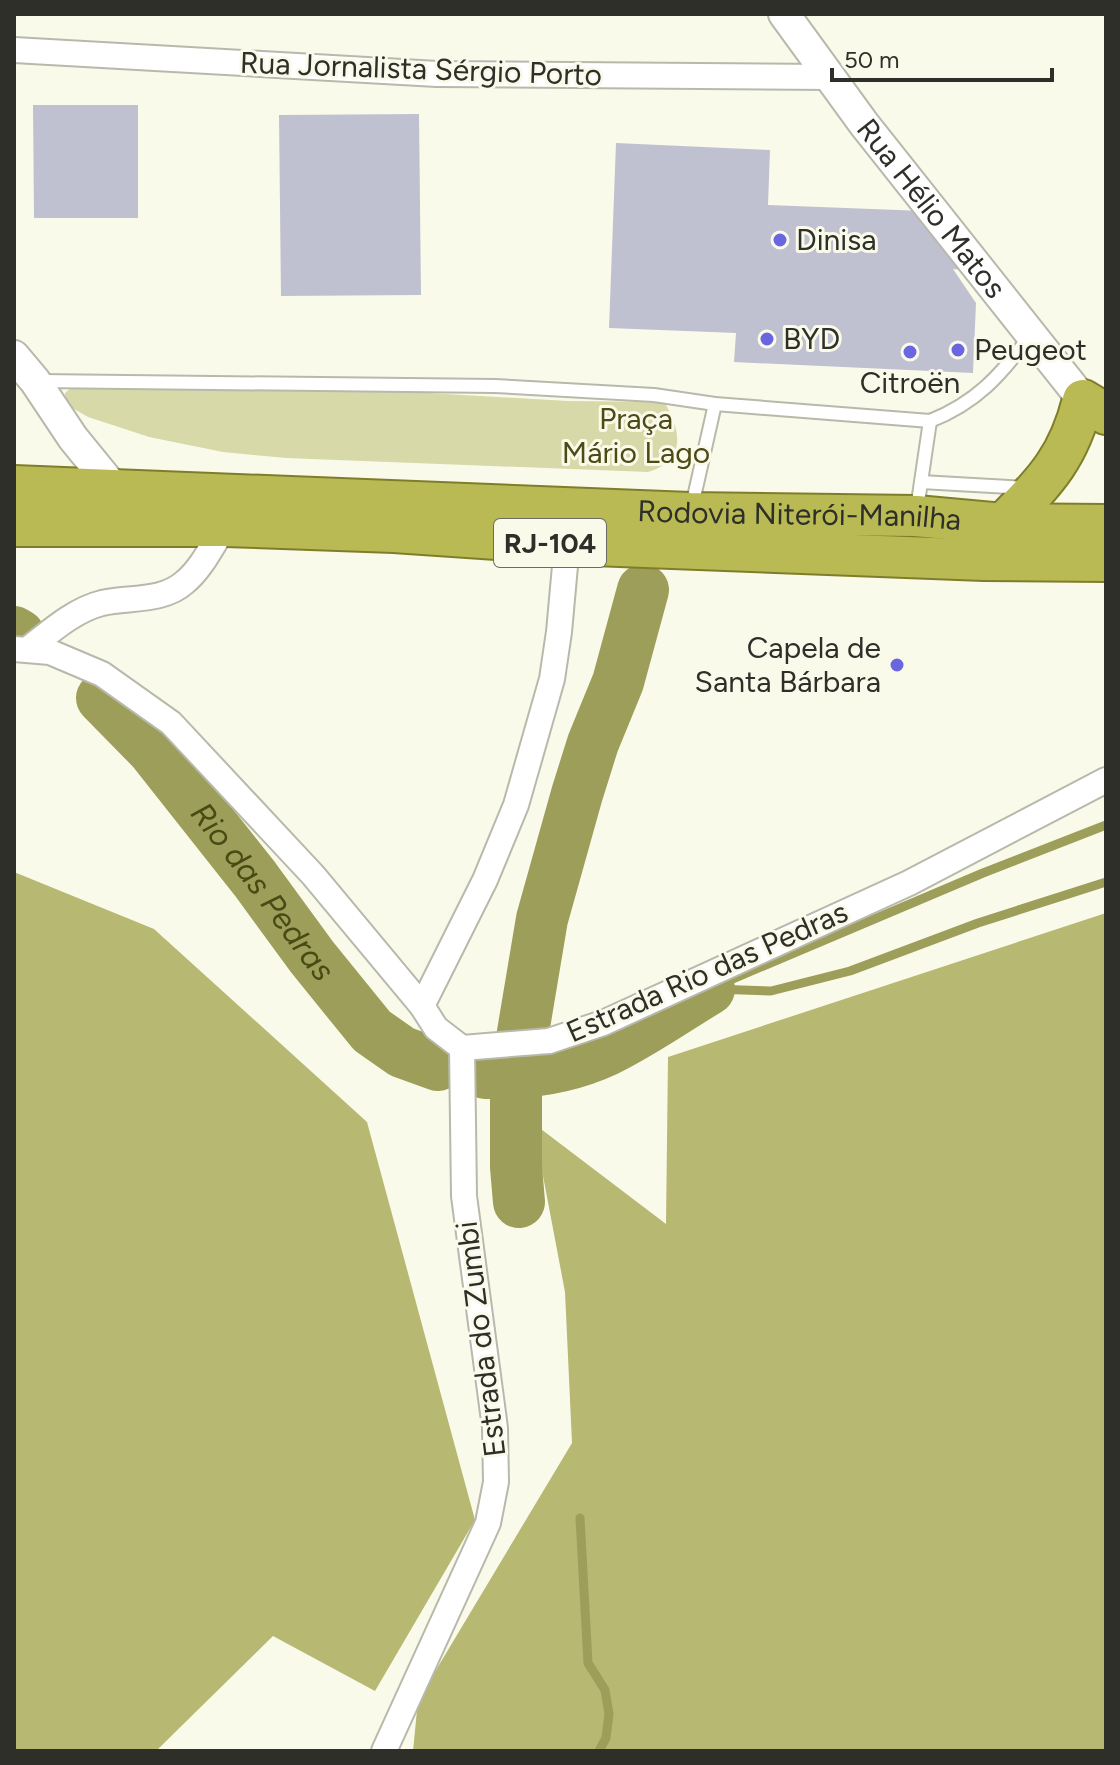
<svg xmlns="http://www.w3.org/2000/svg" width="1120" height="1765" font-family="Figtree,sans-serif">
<rect width="100%" height="100%" fill="#fafaeb"/>
<path fill="#d7d9a9" d="M125 386 411 392 568 401 664 402C682 431 686 461 648 472L286 458 223 452 149 437 88 417 67 405 65 393 71 388Z"/>
<g fill="#b7b872">
<polygon points="14,872 154,929 367,1122 475,1520 375,1691 273,1636 156,1751 14,1751"/>
<polygon points="1106,913 1106,1751 413,1751 418,1700 572,1443 565,1292 533,1123 666,1224 668,1057"/>
</g>
<g fill="none" stroke-linecap="round" stroke-linejoin="round">
<g stroke="#9d9e59" stroke-width="9">
<polyline points="709,989 983,873 1106,825"/>
<polyline points="713,989 771,991 850,971 978,923 1106,882"/>
<polyline points="580,1518 588,1663 605,1690 609,1714 606,1738 599,1751"/>
</g>
<g stroke="#9d9e59" stroke-width="52">
<polyline points="14,632 19,635"/>
<path id="s1" d="M102 698 153 750 255 879 312 957 372 1031 402 1052 438 1065"/>
<path d="M485 1073C526 1074 569 1068 607 1050 642 1033 676 1009 709 989"/>
<polyline points="519,1202 516,1167 516,1074 542,919 577,794 593,743 618,682 643,590"/>
</g>
</g>
<g fill="#c0c1d0">
<polygon points="33,105 138,105 138,218 34,218"/>
<polygon points="419,114 421,295 281,296 279,115"/>
<polygon points="616,143 770,150 768,205 924,211 973,271 953,269 976,303 973,373 734,362 736,333 609,328"/>
</g>
<g fill="none" stroke-linecap="round" stroke-linejoin="round">
<g stroke="#b8b9ab" stroke-width="16">
<g id="service">
<path d="M39 381 495 386 654 395 715 404 930 421C976 403 1001 375 1029 337"/>
<polyline points="921,482 1025,488"/>
<polyline points="692,506 715,404"/>
<polyline points="917,509 930,421"/>
</g>
</g>
<g stroke="#b8b9ab" stroke-width="28">
<g id="minor">
<polyline points="14,50 437,74 829,77"/>
<polyline points="14,649 50,652 102,674 171,723 313,875 422,1006 436,1028 462,1048 549,1041 603,1023 909,883 1106,780"/>
<path d="M28 649C50 632 74 610 102 603 129 597 163 602 185 582 202 568 213 544 225 526"/>
<polyline points="422,1006 485,880 516,805 552,679 559,632 567,544"/>
<polyline points="384,1751 488,1523 496,1482 495,1428 464,1196 462,1048"/>
</g>
</g>
<g stroke="#b8b9ab" stroke-width="34">
<g id="tertiary">
<path id="s2" d="M784 14 864 124 1083 400"/>
<polyline points="14,356 35,381 73,438 117,492"/>
</g>
</g>
<g stroke="#7e7e2a" stroke-width="44">
<g id="trunk">
<path id="s3" d="M14 486 690 513 916 516 1003 524 1106 525"/>
<path d="M1003 524C1044 482 1068 460 1083 400L1106 414"/>
<polyline points="14,526 225,526 394,532 567,544 984,560 1106,561"/>
</g>
</g>
<use href="#service" stroke="#fff" stroke-width="12"/>
<use href="#minor" stroke="#fff" stroke-width="24"/>
<use href="#tertiary" stroke="#fff" stroke-width="30"/>
<use href="#trunk" stroke="#baba54" stroke-width="40"/>
</g>
<g fill="#6b65df" stroke="#fafaeb" stroke-width="3">
<circle cx="780" cy="240" r="8"/>
<circle cx="767" cy="339" r="8"/>
<circle cx="958" cy="350" r="8"/>
<circle cx="910" cy="352" r="8"/>
<circle cx="897" cy="665" r="8"/>
</g>
<g text-anchor="middle" stroke-width="6" stroke-linejoin="round" paint-order="stroke">
<rect fill="#fafaeb" stroke="#6c6c64" stroke-width="2" x="494" y="519" width="112" height="48" rx="6"/>
<g font-size="28" font-weight="bold" fill="#2f2f2a">
<text x="550" y="553">RJ-104</text>
</g>
<g font-size="30" fill="#2f2f2a" stroke="#fafaeb">
<text transform="translate(421 69) rotate(2)" y="10">Rua Jornalista Sérgio Porto</text>
<text dy="10" stroke="none"><textPath href="#s2" startOffset="244">Rua Hélio Matos</textPath></text>
<text dy="10" stroke="none"><textPath href="#s3" startOffset="786">Rodovia Niterói-Manilha</textPath></text>
<text transform="translate(707 972) rotate(-24)" y="10">Estrada Rio das Pedras</text>
<text transform="translate(481 1339) rotate(-97)" y="10">Estrada do Zumbi</text>
</g>
<g font-size="30" fill="#2f2f2a" stroke="#fafaeb" text-anchor="start">
<text x="796" y="250">Dinisa</text>
<text x="783" y="349">BYD</text>
<text x="974" y="360">Peugeot</text>
<text x="910" y="393" text-anchor="middle">Citroën</text>
<text x="881" y="658" text-anchor="end">Capela de<tspan x="881" dy="34">Santa Bárbara</tspan></text>
</g>
<g font-size="30" fill="#4c4b16" stroke="#fafaeb">
<text x="636" y="429">Praça<tspan x="636" dy="34">Mário Lago</tspan></text>
</g>
<g font-size="32" font-style="italic" fill="#4a4a15" stroke="#fafaeb">
<text dy="11" stroke="none"><textPath href="#s1" startOffset="252">Rio das Pedras</textPath></text>
</g>
</g>
<rect width="1120" height="1765" fill="none" stroke="#2f2f2a" stroke-width="32"/>
<path d="M832 68v12h220v-12" fill="none" stroke="#2f2f2a" stroke-width="4"/>
<text x="844" y="68" font-size="24" fill="#2f2f2a" stroke="#fafaeb" stroke-width="6" paint-order="stroke">50 m</text>
</svg>
